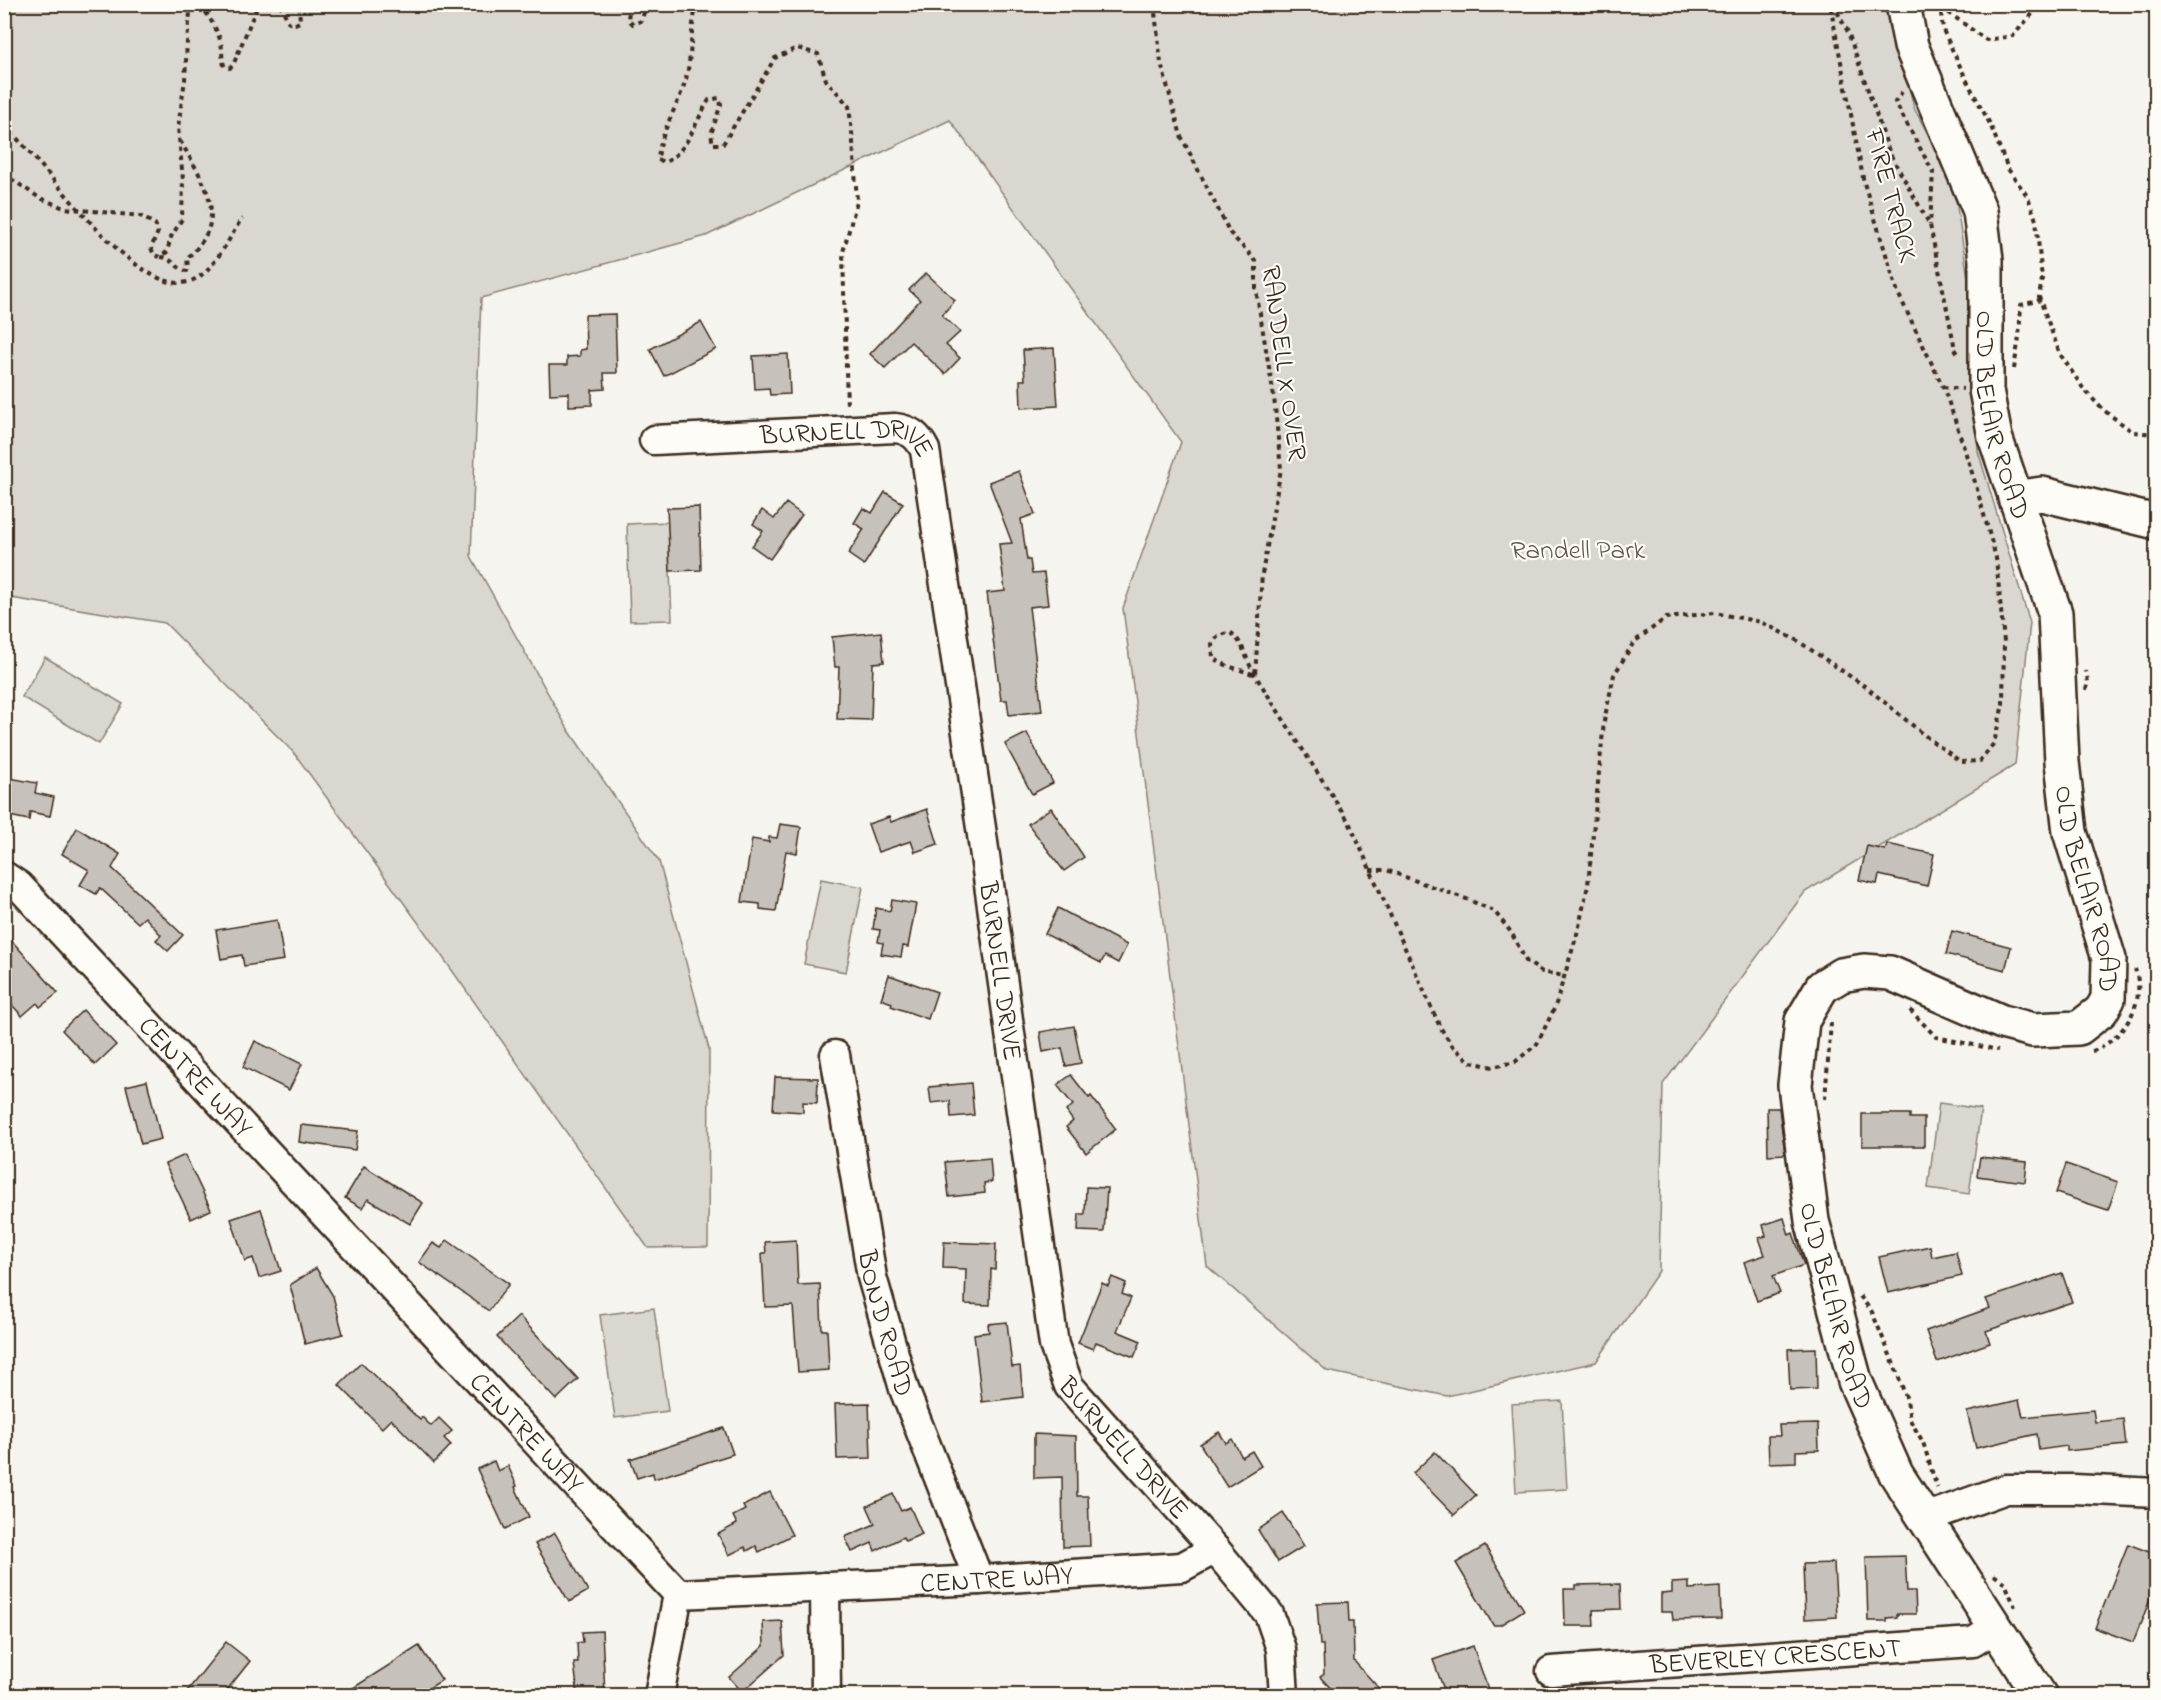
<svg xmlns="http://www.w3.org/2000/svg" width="2161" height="1700" font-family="'Indie Flower',sans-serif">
<rect width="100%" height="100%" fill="#f5f4ee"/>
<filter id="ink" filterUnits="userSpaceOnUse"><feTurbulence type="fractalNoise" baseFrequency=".0167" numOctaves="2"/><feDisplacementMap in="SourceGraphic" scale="12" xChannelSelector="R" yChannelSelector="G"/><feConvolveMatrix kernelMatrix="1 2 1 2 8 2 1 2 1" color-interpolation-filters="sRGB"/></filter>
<g filter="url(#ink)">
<g fill="#dad6d0" stroke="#8a8077" stroke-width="1.5">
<polygon points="4,5 1890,5 1914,108 1953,181 1969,285 1978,451 2030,623 2015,765 1805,892 1663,1084 1659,1271 1596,1362 1447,1396 1327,1371 1207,1266 1123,608 1181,442 950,120 706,236 481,298 471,556 568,729 659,861 709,1049 708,1247 648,1248 420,925 294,753 165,623 5,597"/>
<polygon points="668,522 672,620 630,621 627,524"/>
<polygon points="45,657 123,704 99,744 22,697"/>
<polygon points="821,879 863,887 846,972 804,964"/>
<polygon points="1939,1103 1981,1109 1969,1194 1928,1188"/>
<polygon points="654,1308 668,1411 615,1418 600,1315"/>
<polygon points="1562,1401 1567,1489 1516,1492 1511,1404"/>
</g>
<g fill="#c7c1bb" stroke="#3b2a1e" stroke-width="1.5">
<polygon points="926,273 955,300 942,315 960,332 946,345 960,358 945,374 911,342 885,368 870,354 920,300 909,290"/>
<polygon points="615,314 617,373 604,373 605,389 592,390 592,405 569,406 569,393 550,394 549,365 567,365 567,357 580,356 580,350 586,349 585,315"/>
<polygon points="701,322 716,349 664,376 650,349"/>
<polygon points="1054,348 1058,406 1021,408 1020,380 1025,380 1023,350"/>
<polygon points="788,354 790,394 770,395 769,388 755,389 753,356"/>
<polygon points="1019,471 1035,514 1021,519 1027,560 1030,560 1032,574 1044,573 1048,605 1029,607 1042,711 1009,715 1007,700 1001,700 987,593 1005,591 999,544 1012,543 989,482"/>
<polygon points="885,492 903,503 864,565 848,554 864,529 854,523 863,508 872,513"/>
<polygon points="786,503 802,515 770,559 752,546 763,531 753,524 762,510 774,519"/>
<polygon points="699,507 701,570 670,571 667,508"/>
<polygon points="881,632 884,662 873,663 871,720 837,719 839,667 835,667 832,637"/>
<polygon points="1027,733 1053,783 1032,794 1005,744"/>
<polygon points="4,777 37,783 35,793 54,797 50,816 30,812 29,820 4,815"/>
<polygon points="1051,808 1084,857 1064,871 1028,824"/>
<polygon points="927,809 938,844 915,852 911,841 878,852 868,824 889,817 891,822"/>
<polygon points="780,824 801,827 797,853 786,851 776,911 760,909 760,904 742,902 752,839 769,842 769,837 777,838"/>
<polygon points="77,828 120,854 112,868 183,935 168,951 156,940 161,935 145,917 138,923 100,888 96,894 80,885 89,870 62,854"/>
<polygon points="1887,844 1934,854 1927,886 1879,875 1877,884 1859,880 1867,846 1885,850"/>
<polygon points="892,900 916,904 908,947 903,946 901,957 881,954 883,943 878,942 880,930 873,929 876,908 890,911"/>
<polygon points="1058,908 1127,945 1118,963 1105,956 1101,963 1045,934"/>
<polygon points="277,920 284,960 244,966 242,955 221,959 216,930"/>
<polygon points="1952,931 2011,947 2005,970 1946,954"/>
<polygon points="4,932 58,993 40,1007 37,1003 22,1016 4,996"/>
<polygon points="889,975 937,992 928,1019 891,1006 892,1003 881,999"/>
<polygon points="83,1010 116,1045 95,1065 62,1030"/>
<polygon points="1074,1026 1081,1063 1066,1066 1062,1048 1043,1052 1040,1032"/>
<polygon points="255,1041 302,1064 289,1090 243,1067"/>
<polygon points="1071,1075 1089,1098 1091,1096 1116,1129 1086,1153 1066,1127 1073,1121 1066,1111 1073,1105 1057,1085"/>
<polygon points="775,1077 818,1078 817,1103 803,1102 803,1112 773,1110"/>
<polygon points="147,1081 161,1139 141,1144 126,1086"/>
<polygon points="971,1083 974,1115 951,1117 950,1101 931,1103 929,1087"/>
<polygon points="1767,1108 1779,1108 1785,1154 1768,1155"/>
<polygon points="1862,1114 1910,1114 1910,1118 1924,1118 1924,1146 1862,1146"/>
<polygon points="301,1125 358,1131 355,1150 299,1142"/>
<polygon points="185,1155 211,1210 191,1219 165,1164"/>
<polygon points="1980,1157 2027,1162 2025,1182 1977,1176"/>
<polygon points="990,1158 992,1182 984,1183 985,1193 949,1197 945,1162"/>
<polygon points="2066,1164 2118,1182 2108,1210 2056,1193"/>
<polygon points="364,1166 423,1203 410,1224 368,1199 362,1208 345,1198"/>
<polygon points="1086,1187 1107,1188 1104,1232 1078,1231 1079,1214 1085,1214"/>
<polygon points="261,1209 281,1271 259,1278 253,1258 245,1261 231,1219"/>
<polygon points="1784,1218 1789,1235 1793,1233 1804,1265 1773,1276 1780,1293 1757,1301 1744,1262 1765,1255 1759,1238 1766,1236 1763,1225"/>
<polygon points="447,1240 509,1284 489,1311 419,1262 433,1243 441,1248"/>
<polygon points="796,1240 798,1285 820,1284 822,1330 827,1330 829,1370 798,1372 793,1306 765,1307 762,1253 766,1253 765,1242"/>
<polygon points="944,1242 996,1244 995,1270 991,1269 990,1305 965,1304 966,1269 943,1268"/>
<polygon points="1930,1246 1932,1257 1956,1252 1962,1276 1888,1293 1879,1257"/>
<polygon points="316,1268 333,1296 343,1334 305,1344 290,1285"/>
<polygon points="2062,1273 2072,1302 1986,1331 1990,1343 1937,1362 1926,1331 1990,1308 1986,1299"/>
<polygon points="1112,1277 1126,1283 1122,1294 1131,1298 1117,1331 1141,1341 1134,1357 1096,1342 1093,1349 1078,1343 1102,1283 1108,1286"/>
<polygon points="519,1316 578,1379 556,1400 497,1337"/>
<polygon points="1007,1322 1012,1367 1020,1366 1023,1397 982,1402 974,1334 989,1332 988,1324"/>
<polygon points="1816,1348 1817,1389 1790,1390 1788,1349"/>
<polygon points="361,1363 420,1420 422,1417 431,1426 439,1418 452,1431 444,1438 451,1445 434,1463 391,1419 382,1428 339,1385"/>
<polygon points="2019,1400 2023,1417 2093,1410 2095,1422 2123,1419 2126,1445 2067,1451 2067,1446 2039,1450 2037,1434 1976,1448 1967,1412"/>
<polygon points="869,1403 871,1458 837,1459 835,1404"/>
<polygon points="1818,1424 1819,1450 1796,1451 1796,1462 1769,1463 1768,1436 1780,1436 1779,1425"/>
<polygon points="724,1428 733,1454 654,1479 653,1473 637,1478 630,1459"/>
<polygon points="1219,1432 1226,1443 1232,1439 1242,1457 1252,1451 1261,1466 1227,1487 1200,1444"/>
<polygon points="1034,1434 1076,1436 1077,1496 1088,1496 1090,1546 1063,1547 1062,1477 1034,1478"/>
<polygon points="1435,1452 1476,1495 1454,1515 1413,1473"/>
<polygon points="494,1461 498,1471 508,1466 517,1486 515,1487 529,1517 505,1529 477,1469"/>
<polygon points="770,1492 792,1535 759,1552 756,1546 747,1551 745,1547 729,1555 718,1534 737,1524 733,1516 745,1510 743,1506"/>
<polygon points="893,1494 901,1511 910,1507 922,1534 905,1541 903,1537 875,1551 872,1543 852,1552 845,1537 875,1524 867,1506"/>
<polygon points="1283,1513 1304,1546 1278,1562 1258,1530"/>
<polygon points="555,1533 588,1591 569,1602 535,1544"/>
<polygon points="2128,1544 2157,1555 2157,1582 2133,1642 2095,1628"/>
<polygon points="1485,1546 1524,1610 1500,1625 1493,1625 1456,1563"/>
<polygon points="1905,1556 1907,1591 1915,1591 1916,1614 1897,1614 1897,1617 1887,1618 1887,1621 1868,1621 1866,1557"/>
<polygon points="1834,1563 1837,1617 1805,1619 1803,1564"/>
<polygon points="1689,1582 1689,1589 1720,1587 1721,1619 1673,1620 1672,1612 1661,1612 1661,1594 1672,1593 1672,1583"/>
<polygon points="1620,1584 1621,1609 1593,1610 1594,1626 1565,1626 1564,1589 1576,1589 1576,1585"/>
<polygon points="1348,1602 1349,1622 1353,1622 1354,1661 1385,1695 1337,1695 1320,1677 1324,1674 1323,1645 1320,1645 1317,1603"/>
<polygon points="782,1621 784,1655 742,1692 729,1677 764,1646 763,1622"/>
<polygon points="602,1631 605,1695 578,1695 574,1663 578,1663 577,1643 583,1642 582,1632"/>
<polygon points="226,1642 250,1661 223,1695 184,1695"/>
<polygon points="419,1646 442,1680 418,1695 342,1695"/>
<polygon points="1473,1646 1490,1695 1446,1695 1433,1660"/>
</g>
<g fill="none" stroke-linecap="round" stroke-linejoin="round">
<g stroke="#3b2a1e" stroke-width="33">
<g id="minor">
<path id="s1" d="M654 440 895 428C911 430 918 436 925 450L981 828 1054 1345 1069 1386 1215 1549 1269 1614 1281 1649 1284 1696"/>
<path id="s2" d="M4 876 19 886 678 1594 979 1580 1182 1567 1215 1549"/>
<path id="s3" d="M835 1055 872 1277 904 1389 979 1580"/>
<polyline points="1925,1518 2006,1489 2074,1489 2156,1493"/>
<polyline points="825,1587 826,1696"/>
<path id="s4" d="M1551 1671 1973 1642 1996 1628"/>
<polyline points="659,1696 678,1594"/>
</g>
</g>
<g stroke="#3b2a1e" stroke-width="38">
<g id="major">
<path id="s5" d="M1903 4 1911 46 1980 211 1986 260V390L1995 437 2055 613 2062 762 2070 832 2109 959 2108 999 2101 1011 2079 1028 2033 1030 2002 1022 1890 973 1864 971 1841 975 1822 987 1802 1021 1795 1085 1812 1221 1855 1381 1896 1474 2040 1696"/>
<polyline points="2015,498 2042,494 2156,522"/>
</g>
</g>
<g stroke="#3b2a1e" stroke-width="4" stroke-dasharray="4.5 4.5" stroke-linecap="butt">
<path d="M201 4C209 18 217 28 221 43 223 51 221 60 225 67L230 68 234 63 258 4"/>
<polyline points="280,4 289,23 295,24 300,22 299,4"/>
<polyline points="630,4 628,19 633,24 641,21 647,4"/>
<path d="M697 4C690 29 692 55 686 79 678 107 660 131 658 160L666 162C690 148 694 123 709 100L719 98 721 104 711 134 713 144H723L775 58 797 48 818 54 826 80 849 106 853 142 857 201 843 252 847 407"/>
<path d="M1154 4 1161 63 1181 136 1230 233 1256 261V290L1274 397 1281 469 1262 574 1255 675C1240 669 1226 667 1213 658L1212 644 1218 636 1230 632C1244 642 1246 661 1255 675L1349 822 1440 1027 1453 1047 1471 1062 1493 1067 1515 1062 1537 1044 1555 1007 1578 931 1588 885 1604 721 1614 675 1634 642 1666 618 1715 613 1761 622 1798 641 1866 687 1928 738 1961 762 1980 761 1994 743 2003 704 2004 642 1996 558 1975 482 1954 417 1943 387 1898 293 1864 183 1830 4"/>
<polyline points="1833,4 1848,32 1890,154 1930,225 1955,349 1960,356"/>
<polyline points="1940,4 1943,30 1967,81 1990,124 2008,169 2028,197 2036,220 2042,279 2039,297 2060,354 2083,388 2102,409 2133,432 2156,434"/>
<polyline points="1941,7 1986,40 2013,36 2041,4"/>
<polyline points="1902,92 1895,102 1933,172 1930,225"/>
<path d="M4 126C44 159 135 301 191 281 213 273 230 237 242 218"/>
<polyline points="4,174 38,197 64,208 140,216 155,224 158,232 151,248 154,255 160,257 167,252 171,237 182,219 183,180 178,127 185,80 187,41 191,4"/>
<path d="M161 257C173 258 176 269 187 271L188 268 187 258C232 219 204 183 181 142"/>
<polyline points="2014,369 2019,337 2021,305 2041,300"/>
<polyline points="1943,387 1963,389"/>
<polyline points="2086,690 2088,682 2086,671"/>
<polyline points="1370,870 1386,870 1469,900 1494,911 1511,932 1526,961 1542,972 1564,976"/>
<polyline points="1910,1010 1936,1037 1998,1050"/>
<path d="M2092 1051C2099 1050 2103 1046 2109 1042 2131 1026 2145 996 2135 969"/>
<polyline points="1825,1099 1831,1023"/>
<polyline points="1860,1296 1872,1312 1895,1367 1907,1400 1910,1420 1923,1442 1937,1488"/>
<polyline points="1994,1575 2005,1583 2015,1607"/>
</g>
<use href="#minor" stroke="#fdfcf7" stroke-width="28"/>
<use href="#major" stroke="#fdfcf7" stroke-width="33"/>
</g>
</g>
<g text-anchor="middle" stroke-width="4.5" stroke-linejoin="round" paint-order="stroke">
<g font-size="27" fill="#3b2a1e" stroke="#fdfcf7">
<text transform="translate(1892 195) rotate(75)" y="9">FIRE TRACK</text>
<text transform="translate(1285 363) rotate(82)" y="9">RANDELL X OVER</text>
<text dy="9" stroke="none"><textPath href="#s5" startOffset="428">OLD BELAIR ROAD</textPath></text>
<text dy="9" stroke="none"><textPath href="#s1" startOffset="196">BURNELL DRIVE</textPath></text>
<text dy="9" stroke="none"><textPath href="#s5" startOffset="914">OLD BELAIR ROAD</textPath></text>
<text dy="9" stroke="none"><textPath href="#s1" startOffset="807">BURNELL DRIVE</textPath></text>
<text dy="9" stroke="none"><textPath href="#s2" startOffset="278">CENTRE WAY</textPath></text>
<text dy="9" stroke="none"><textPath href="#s5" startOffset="1670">OLD BELAIR ROAD</textPath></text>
<text dy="9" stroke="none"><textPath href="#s3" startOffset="273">BOND ROAD</textPath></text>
<text dy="9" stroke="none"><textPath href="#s2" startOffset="764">CENTRE WAY</textPath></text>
<text dy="9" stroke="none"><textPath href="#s1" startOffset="1311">BURNELL DRIVE</textPath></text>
<text dy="9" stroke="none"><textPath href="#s2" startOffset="1304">CENTRE WAY</textPath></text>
<text dy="9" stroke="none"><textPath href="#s4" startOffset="225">BEVERLEY CRESCENT</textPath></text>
</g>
<g font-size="27" fill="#63554a" stroke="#fdfcf7">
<text x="1578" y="558">Randell Park</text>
</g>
</g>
<rect width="2161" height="1700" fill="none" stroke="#fdfcf7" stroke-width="24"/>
<rect x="12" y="12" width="2137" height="1676" fill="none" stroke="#3b2a1e" stroke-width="2" filter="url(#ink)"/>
</svg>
